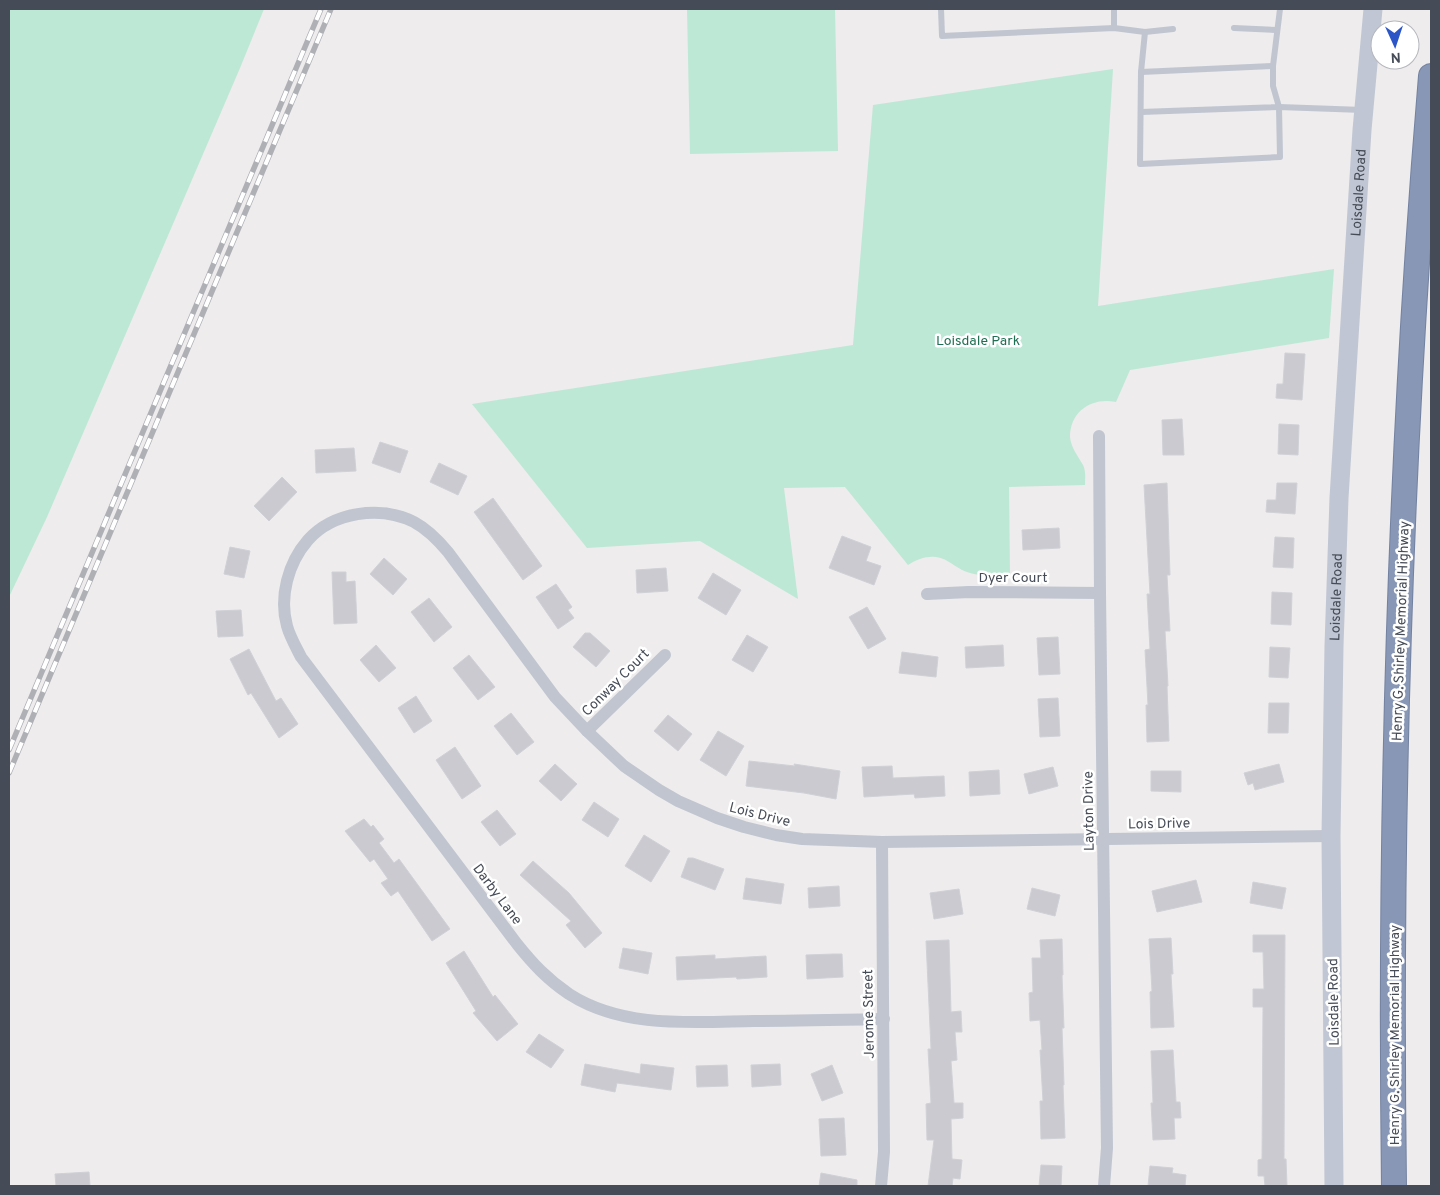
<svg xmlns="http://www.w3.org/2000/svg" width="1440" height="1195" font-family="Overpass,sans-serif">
<rect width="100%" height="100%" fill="#eeecec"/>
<g fill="#bde8d5">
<polygon points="9,9 264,9 240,68 47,517 9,597"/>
<polygon points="687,9 835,9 838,151 690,154"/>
<path d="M1113 69 1098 306 1334 269 1329 338 1130 370 1116 402C1092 397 1070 411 1070 437 1071 448 1078 456 1083 465 1086 471 1085 478 1085 485L1009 487 1010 575C998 574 982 577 970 573 962 571 956 566 949 562 935 553 921 557 908 565L845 487 784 488 798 599 700 541 587 548 472 404 853 345 873 105Z"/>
</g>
<g fill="#cacad0" stroke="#d0d1d7">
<polygon points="1285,353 1305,354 1302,400 1276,398 1277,384 1283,384"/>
<polygon points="1182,419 1184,455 1163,455 1162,420"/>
<polygon points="1279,424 1299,425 1298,455 1278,454"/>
<polygon points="380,442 408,451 400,473 372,463"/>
<polygon points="354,448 356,471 316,473 315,450"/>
<polygon points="439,463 467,476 458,495 430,482"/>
<polygon points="282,477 297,492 269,521 254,506"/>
<polygon points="1167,483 1170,575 1167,575 1170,631 1165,631 1168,686 1167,686 1169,741 1147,742 1146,705 1148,705 1145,650 1150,649 1147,594 1150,594 1144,485"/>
<polygon points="1277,483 1297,483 1295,514 1266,512 1267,500 1276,500"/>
<polygon points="493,498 542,566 523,580 474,512"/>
<polygon points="1059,528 1060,548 1023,550 1022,530"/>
<polygon points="842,536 871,547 866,561 881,566 874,585 829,568"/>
<polygon points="1275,537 1294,538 1293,568 1273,567"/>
<polygon points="230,547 250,551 244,578 224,574"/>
<polygon points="384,558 407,579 393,595 370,574"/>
<polygon points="666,568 668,591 637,593 636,570"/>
<polygon points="332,572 346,572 346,582 355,581 357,623 334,624"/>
<polygon points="713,573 741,590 726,615 698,598"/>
<polygon points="556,584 572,607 568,610 574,618 558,629 536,597"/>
<polygon points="1272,592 1292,593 1291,625 1271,624"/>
<polygon points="429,598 452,627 434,642 411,612"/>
<polygon points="867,607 886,639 868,649 849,617"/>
<polygon points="241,610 243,636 218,637 216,611"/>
<polygon points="585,633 590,633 610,651 596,667 573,647"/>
<polygon points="747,635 768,647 753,672 732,660"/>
<polygon points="1058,637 1060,674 1039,675 1037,638"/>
<polygon points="376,645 396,668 379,682 360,660"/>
<polygon points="1003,645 1004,666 966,668 965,647"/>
<polygon points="1270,647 1290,648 1288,678 1269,677"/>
<polygon points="249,649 276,701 281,698 298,724 279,738 251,693 248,695 230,659"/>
<polygon points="902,652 938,657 936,677 899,673"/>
<polygon points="469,655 495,687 478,700 453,668"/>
<polygon points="416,696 432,721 414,733 398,708"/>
<polygon points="1058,698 1060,736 1040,737 1038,699"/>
<polygon points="1269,703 1289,703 1288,733 1268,733"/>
<polygon points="511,713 534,742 517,755 494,726"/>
<polygon points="668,715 692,734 678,751 654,731"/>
<polygon points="718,731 744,746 726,776 700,760"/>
<polygon points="455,747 481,786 462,799 436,760"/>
<polygon points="749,761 795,766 794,764 840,771 836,799 804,793 746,786"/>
<polygon points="555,764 577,784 561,801 539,781"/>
<polygon points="1279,764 1284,782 1255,790 1253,783 1248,785 1244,773"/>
<polygon points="892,766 893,778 944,776 945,796 915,798 914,794 864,797 862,767"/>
<polygon points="1053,767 1058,786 1029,794 1024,774"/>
<polygon points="999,770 1000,794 970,796 969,772"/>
<polygon points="1151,771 1181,771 1181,792 1151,791"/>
<polygon points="594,802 619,819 608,837 582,820"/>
<polygon points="497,810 516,834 500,846 481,822"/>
<polygon points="364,819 371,827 373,825 384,839 379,843 394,863 399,859 450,929 432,941 398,891 391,896 381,883 388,879 374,859 370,862 345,831"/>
<polygon points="644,835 670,851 651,882 625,866"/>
<polygon points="688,858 693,858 724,869 715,890 681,877"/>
<polygon points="533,861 569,893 602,933 585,948 566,925 571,921 520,875"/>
<polygon points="746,878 784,884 781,904 743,899"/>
<polygon points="1196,880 1202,902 1157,912 1152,891"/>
<polygon points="1253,882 1286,888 1282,909 1250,903"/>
<polygon points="839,886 840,906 809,908 808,888"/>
<polygon points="1032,888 1060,895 1055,916 1027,909"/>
<polygon points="959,889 963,914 934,919 930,893"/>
<polygon points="1253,935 1285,935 1284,1159 1286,1159 1287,1186 1265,1186 1264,1176 1258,1176 1258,1160 1262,1159 1263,1007 1253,1007 1253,989 1264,989 1263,952 1253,952"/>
<polygon points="1171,938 1173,974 1171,974 1174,1027 1151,1028 1150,992 1152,991 1149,939"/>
<polygon points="1062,939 1063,975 1062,975 1064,1028 1062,1028 1064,1085 1063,1085 1065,1138 1041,1139 1040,1101 1043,1101 1040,1050 1042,1050 1040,1020 1030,1021 1029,993 1033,992 1032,958 1041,958 1040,940"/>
<polygon points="949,940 951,1012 961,1011 962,1032 955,1032 957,1060 951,1061 954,1103 963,1103 963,1118 951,1119 952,1159 962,1160 960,1179 953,1178 952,1186 928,1186 934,1140 927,1140 926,1104 931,1103 928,1049 931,1049 926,941"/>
<polygon points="623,948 652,953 648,974 619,968"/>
<polygon points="464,951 493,997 495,995 518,1024 497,1041 473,1013 476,1011 446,963"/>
<polygon points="834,954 842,954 843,977 807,979 806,955"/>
<polygon points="715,955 715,959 766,956 767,977 737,979 736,977 677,980 676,957"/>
<polygon points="539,1034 564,1050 551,1068 526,1052"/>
<polygon points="1173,1050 1176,1102 1180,1102 1181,1118 1174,1118 1175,1139 1153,1140 1151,1103 1153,1103 1151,1051"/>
<polygon points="585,1064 640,1074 641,1064 674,1068 671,1090 617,1083 615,1092 581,1085"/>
<polygon points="780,1064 781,1085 752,1087 751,1065"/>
<polygon points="727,1065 728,1086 697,1087 696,1066"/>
<polygon points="832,1065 843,1093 822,1101 811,1074"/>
<polygon points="844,1118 846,1155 821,1156 819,1119"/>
<polygon points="1041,1165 1062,1166 1061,1186 1039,1186"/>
<polygon points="1150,1166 1173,1168 1172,1173 1186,1175 1185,1186 1148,1186"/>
<polygon points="89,1172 90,1186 56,1186 55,1174"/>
<polygon points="821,1173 857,1180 857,1186 819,1186"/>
</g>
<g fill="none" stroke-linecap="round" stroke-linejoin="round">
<g stroke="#7382a1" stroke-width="26">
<path id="highway" d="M1394 1186C1389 816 1400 445 1431 76"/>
</g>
<g stroke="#c0c5d0" stroke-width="6">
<polyline points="941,9 942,36 1114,28 1145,32 1173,29"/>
<polyline points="1114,9 1114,28"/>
<polyline points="1234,28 1277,30"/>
<polyline points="1145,32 1141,72 1140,164 1280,157 1279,107 1363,110"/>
<polyline points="1141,72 1273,66"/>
<polyline points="1141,112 1279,107 1273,86 1273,66 1280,9"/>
</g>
<g stroke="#c0c5d0" stroke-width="12">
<polyline points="1099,436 1100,593 1107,1148 1104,1186"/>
<polyline points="927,594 969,592 1100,593"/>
<polyline points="587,731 665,655"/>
<path d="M884 1019C840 1020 797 1021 754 1021 693 1022 623 1029 569 994 547 979 533 964 517 944L301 657C296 647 290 637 287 626 279 597 288 563 308 540 333 512 380 505 414 522 427 529 438 540 448 552L555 697 587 731 624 766 659 790 678 801 717 818 744 827 776 835 802 839 882 842 1331 836"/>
<polyline points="881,1186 884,1152 882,842"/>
</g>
<path stroke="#c0c6d3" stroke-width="19" id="s1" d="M1334 1186 1331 836 1334 646 1339 498 1362 130 1373 9"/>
<use href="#highway" stroke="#8897b6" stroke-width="24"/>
<g stroke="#aeb0b5" stroke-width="5.5">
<g id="rail">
<polyline points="9,750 321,9"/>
<polyline points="9,773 331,9"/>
</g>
</g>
<use href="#rail" stroke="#fff" stroke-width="4" stroke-dasharray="11" stroke-linecap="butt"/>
</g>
<g text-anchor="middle" stroke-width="5" stroke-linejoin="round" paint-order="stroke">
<g font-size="14" fill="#464c57" stroke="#fff">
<text dy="5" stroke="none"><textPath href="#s1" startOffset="994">Loisdale Road</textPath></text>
<text x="1013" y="582">Dyer Court</text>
<text dy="5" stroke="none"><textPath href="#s1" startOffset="589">Loisdale Road</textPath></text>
<text transform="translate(1400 631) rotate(-88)" y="5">Henry G. Shirley Memorial Highway</text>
<text transform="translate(615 682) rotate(-45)" y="5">Conway Court</text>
<text transform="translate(1088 811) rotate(-91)" y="5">Layton Drive</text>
<text transform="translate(760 814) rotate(14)" y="5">Lois Drive</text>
<text transform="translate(1159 823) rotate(-1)" y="5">Lois Drive</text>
<text transform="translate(498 894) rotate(53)" y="5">Darby Lane</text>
<text transform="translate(1333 1002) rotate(-91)" y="5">Loisdale Road</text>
<text transform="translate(868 1014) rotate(-91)" y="5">Jerome Street</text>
<text transform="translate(1394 1035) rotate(-90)" y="5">Henry G. Shirley Memorial Highway</text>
</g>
<g font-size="14" fill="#206f54" stroke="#fff">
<text x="978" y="345">Loisdale Park</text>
</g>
</g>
<rect width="1440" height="1195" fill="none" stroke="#464c57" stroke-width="20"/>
<g transform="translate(1395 45) rotate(177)"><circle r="24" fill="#ffffff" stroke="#b5b7bc"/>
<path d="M0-4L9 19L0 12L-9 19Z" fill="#2c56c8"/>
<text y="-8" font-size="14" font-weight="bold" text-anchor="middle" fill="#464c57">N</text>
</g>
</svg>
